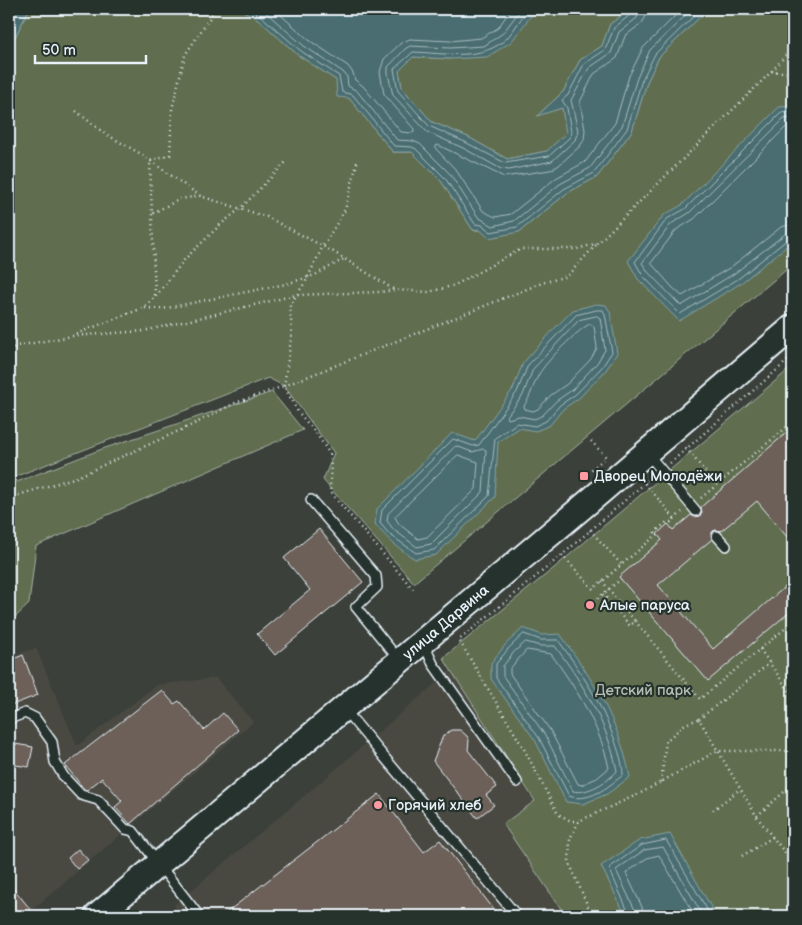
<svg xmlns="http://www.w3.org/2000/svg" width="802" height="925" font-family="'Balsamiq Sans',sans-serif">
<rect width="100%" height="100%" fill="#3b403a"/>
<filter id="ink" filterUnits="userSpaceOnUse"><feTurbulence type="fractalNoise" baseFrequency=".02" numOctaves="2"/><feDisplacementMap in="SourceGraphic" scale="10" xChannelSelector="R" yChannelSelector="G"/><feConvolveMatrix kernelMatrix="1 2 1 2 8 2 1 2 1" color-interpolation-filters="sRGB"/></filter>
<g filter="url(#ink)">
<g fill="#4a4a43">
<polygon points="36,648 77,746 157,685 216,678 253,722 25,916 9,916 9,657"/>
<polygon points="451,670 535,801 504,824 566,916 181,916 174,905 328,776"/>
</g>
<g fill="#606e4f" stroke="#a4b0a4">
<polygon points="29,9 240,9 258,19 298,55 336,80 349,98 393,152 412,152 441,181 473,230 519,232 567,193 597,177 632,131 647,82 659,57 708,9 793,9 793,264 414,583 323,480 334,453 284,386 268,378 9,479 9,49"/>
<polygon points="536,9 631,9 610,24 602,46 580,60 563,92 538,115 562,108 567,133 547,151 507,159 468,137 432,122 402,88 399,71 413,57 450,59 531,14"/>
<polygon points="793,366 793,916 566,916 503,824 535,801 443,658 554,568"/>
<polygon points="272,392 303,430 36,546 29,604 9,623 9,485 102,449"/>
</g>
<g fill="#4a6d70" stroke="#89a2a6">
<polygon points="9,9 29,9 9,49"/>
<polygon points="240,9 536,9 511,42 487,57 450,59 413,57 399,71 402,88 432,122 468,137 507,159 547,151 566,133 562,108 537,116 563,92 580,60 602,46 610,24 631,9 708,9 659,57 647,82 632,131 597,177 567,193 519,232 489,238 479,229 473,230 441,181 412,152 393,152 349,98 337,97 336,80 298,55 258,19"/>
<polygon points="793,106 793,241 741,283 679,321 638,279 628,261 664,215 682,205 779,107"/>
<path d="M596 304 606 305 610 312 617 353 606 370 579 398 563 409 550 425 536 431 519 428 498 442 495 497 436 555 415 559C399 549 387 539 375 524L377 509 452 433 475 441 513 389 523 363 555 328 573 310Z"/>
<path d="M523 628 542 635 560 634C594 682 618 718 630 777L607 794 583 804 566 802 535 740 491 679V663L506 644Z"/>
<polygon points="670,834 716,916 626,916 601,866 640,840"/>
</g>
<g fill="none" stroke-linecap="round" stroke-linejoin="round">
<g stroke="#a9bcc2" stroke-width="1">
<polyline points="250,9 261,16 301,51 339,76 342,92 353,95 394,146 412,147 416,149 445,178 475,224 482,225 491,232 517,227 564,189 594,173 627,129 642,80 655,54 701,9"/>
<polyline points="262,9 304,46 343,72 347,77 348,86 357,91 397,140 413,141 420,144 450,174 478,217 493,226 514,221 560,184 590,168 622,126 637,78 650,50 692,9"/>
<polyline points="274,9 309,40 348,66 353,73 355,80 363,86 401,132 412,133 414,132 414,129 384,94 380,72 384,59 401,43 410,39 450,41 481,38 498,28 511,9"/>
<polyline points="521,9 503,33 484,46 450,48 410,46 405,49 388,67 388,74 393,95 427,132 463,148 501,169 509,170 552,161 575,140 578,131 571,100 589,68 611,53 619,32 637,18 639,9"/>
<path d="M529 9C521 17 516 28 508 37 484 62 444 53 413 52L394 69 398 91 429 126 465 142 505 163 549 156 570 137 571 132 567 108 562 100 568 95 584 64 605 50 614 28 631 14 633 9"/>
<polyline points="647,9 646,16 642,23 625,36 617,58 594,74 580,102 585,130 584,140 580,146 558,166 550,170 504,177 438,145 436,146 436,149 456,170 483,211 495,217 511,214 556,178 585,162 615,123 629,76 643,48 682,9"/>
<polyline points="793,111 781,113 685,209 667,219 635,262 643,276 680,314 738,279 788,239 793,238"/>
<polyline points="793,118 784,119 689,213 671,224 642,263 648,272 681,306 735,273 785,234 793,232"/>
<polyline points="793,125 787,126 694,219 676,230 651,263 672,287 682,296 731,267 781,227 793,224"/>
<polygon points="597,310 603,310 605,314 612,352 602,367 576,394 560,405 546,421 535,426 517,423 495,438 489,496 434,550 416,553 389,534 380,523 382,510 453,439 473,446 479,445 517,392 528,365 576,315"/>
<polygon points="597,316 600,318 605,350 597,363 572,390 556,401 543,415 535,419 519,416 508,419 507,416 523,395 533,369 579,320"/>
<path d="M590 324 594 326 597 348 591 359 567 384 551 395 538 409 533 411 525 409 524 406C531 396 533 385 539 374 546 362 578 329 590 324Z"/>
<polygon points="456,446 472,452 483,449 486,450 483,492 431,544 417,547 394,530 387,521 388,514"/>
<polygon points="458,455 478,462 476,489 427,537 418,539 399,524 395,517"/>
<path d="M524 634 541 640H558C582 673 599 699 614 738 618 750 623 763 623 775 608 787 589 803 569 796L539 738 496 678V664L509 648Z"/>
<path d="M526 642 540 646H555C583 684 608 724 617 771 609 781 586 795 573 791L545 735 503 676V666L514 652Z"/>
<path d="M527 650 551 654C576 688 600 726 609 768L597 778 581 785 578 784 550 730 510 674V669Z"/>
<polyline points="630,916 609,868 642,845 666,840 711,916"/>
<polyline points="636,916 635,910 616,870 644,850 663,847 703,916"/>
<polyline points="644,916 642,907 626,873 647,858 659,855 695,916"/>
</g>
</g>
<g fill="#6c6059" stroke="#e8f1f8">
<polygon points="793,427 793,544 757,501 721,531 716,530 713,531 711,535 712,539 658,585 713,649 793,580 793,609 708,681 619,577 662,540 657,534 668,524 673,530 691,515 694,517 700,516 702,513 701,507"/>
<polygon points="319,529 363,582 275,655 257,634 310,590 284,558"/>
<polygon points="23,655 38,695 9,706 9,661"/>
<polygon points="162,690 174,704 179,701 204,730 223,713 238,730 130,824 115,807 122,801 102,778 87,790 84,789 65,765"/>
<polygon points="451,730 460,730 467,736 469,740 468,750 497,787 486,795 494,805 477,818 433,761 443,736"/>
<polygon points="9,743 33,747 29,767 9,764"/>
<polygon points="379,794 424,852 440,840 499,916 222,916"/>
<polygon points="78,849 88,860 77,869 68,858"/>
<polygon points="9,883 31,910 24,916 9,916"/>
</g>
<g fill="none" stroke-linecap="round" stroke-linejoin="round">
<g stroke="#e8f1f8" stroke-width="12">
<g id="service">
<polyline points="647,453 696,511"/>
<polyline points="311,500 376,576 377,587 356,607 400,661"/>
<polyline points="717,536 726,546"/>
<polyline points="423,642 433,664 517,782"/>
<polyline points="344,709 517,916"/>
<polyline points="9,719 25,713 35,718 52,742 55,762 64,777 81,795 98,800 125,829 133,831 199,916"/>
</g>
</g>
<g stroke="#e8f1f8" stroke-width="28">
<g id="secondary">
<path id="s1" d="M97 916 599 493 793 327"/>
</g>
</g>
<g stroke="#e8f1f8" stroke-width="2.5" stroke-dasharray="1 4" stroke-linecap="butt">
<polyline points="772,71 793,47"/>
<polyline points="76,111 104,133 141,154 200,196"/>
<polyline points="153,213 180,199 200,196 267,217 332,251 393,289"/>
<polyline points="156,296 185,259 220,225 241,208 286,162"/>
<polyline points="145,308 162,309 286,284 315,275 344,259"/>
<polyline points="76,334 143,308 155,297 150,161 170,155 172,109 185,55 213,13"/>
<polyline points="9,350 17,346 72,336 144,331 296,295 380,292 395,290 429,292 455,285 521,249 577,249 598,243 772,71 793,73"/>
<polyline points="284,386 542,283 567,276 596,245"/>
<polyline points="284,386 292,333 290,305 306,281 323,246 345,210 358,159"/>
<polyline points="686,448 716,485"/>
<polyline points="670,463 793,356"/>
<polyline points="584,476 606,457 591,441"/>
<polyline points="645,483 675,519"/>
<polyline points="9,498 77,477 192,425 235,403 284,386 298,412 316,433 331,456 330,492 413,589"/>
<polyline points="701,498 793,422"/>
<polyline points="590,530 621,564"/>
<polyline points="562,555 593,589 654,537 655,532 667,522 671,522 682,512"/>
<polyline points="602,581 635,621 630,626 603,594"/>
<polyline points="635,621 700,699 793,622"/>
<polyline points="760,649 793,697"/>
<polyline points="699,719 770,663"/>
<polyline points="661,782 666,741 685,724 699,719 757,817 793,863"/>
<polyline points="713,810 740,789"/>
<polyline points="757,816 793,784"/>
<polyline points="579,821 571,821 558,814 524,749 459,640 562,555 652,477"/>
<polyline points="742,856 773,837"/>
<polyline points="592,916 569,862 570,839 579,821 641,793 717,751 793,751"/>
</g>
<use href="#service" stroke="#26332d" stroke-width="9"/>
<use href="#secondary" stroke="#26332d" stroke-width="24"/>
<polyline stroke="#e8f1f8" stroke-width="2.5" stroke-dasharray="1 4" stroke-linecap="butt" points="590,605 621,579"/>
</g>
</g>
<g fill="#ff9aa2" stroke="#26332d" stroke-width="2">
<rect x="579" y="471" width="10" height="10" rx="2.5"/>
<circle cx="590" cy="605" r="5"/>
<circle cx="378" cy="805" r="5"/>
</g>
<g text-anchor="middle" stroke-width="4.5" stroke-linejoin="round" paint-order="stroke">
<g font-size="15" fill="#e8f1f8" stroke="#26332d" text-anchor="start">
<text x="594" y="481">Дворец Молодёжи</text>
<text x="600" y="610">Алые паруса</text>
<text x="388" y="810">Горячий хлеб</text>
</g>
<g font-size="15" fill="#e8f1f8" stroke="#26332d">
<text dy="5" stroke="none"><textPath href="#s1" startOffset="456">улица Дарвина</textPath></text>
</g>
<g font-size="15" fill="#b2bdb4" stroke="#26332d">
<text x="643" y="695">Детский парк</text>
</g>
</g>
<rect width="802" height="925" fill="none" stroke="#26332d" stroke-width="30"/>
<rect x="15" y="15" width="772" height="895" fill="none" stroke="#e8f1f8" stroke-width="2" filter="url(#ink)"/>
<path d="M35 55v8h111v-8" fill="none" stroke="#e8f1f8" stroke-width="2.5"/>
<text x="42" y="55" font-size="15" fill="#e8f1f8" stroke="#26332d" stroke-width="4" paint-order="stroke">50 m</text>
</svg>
